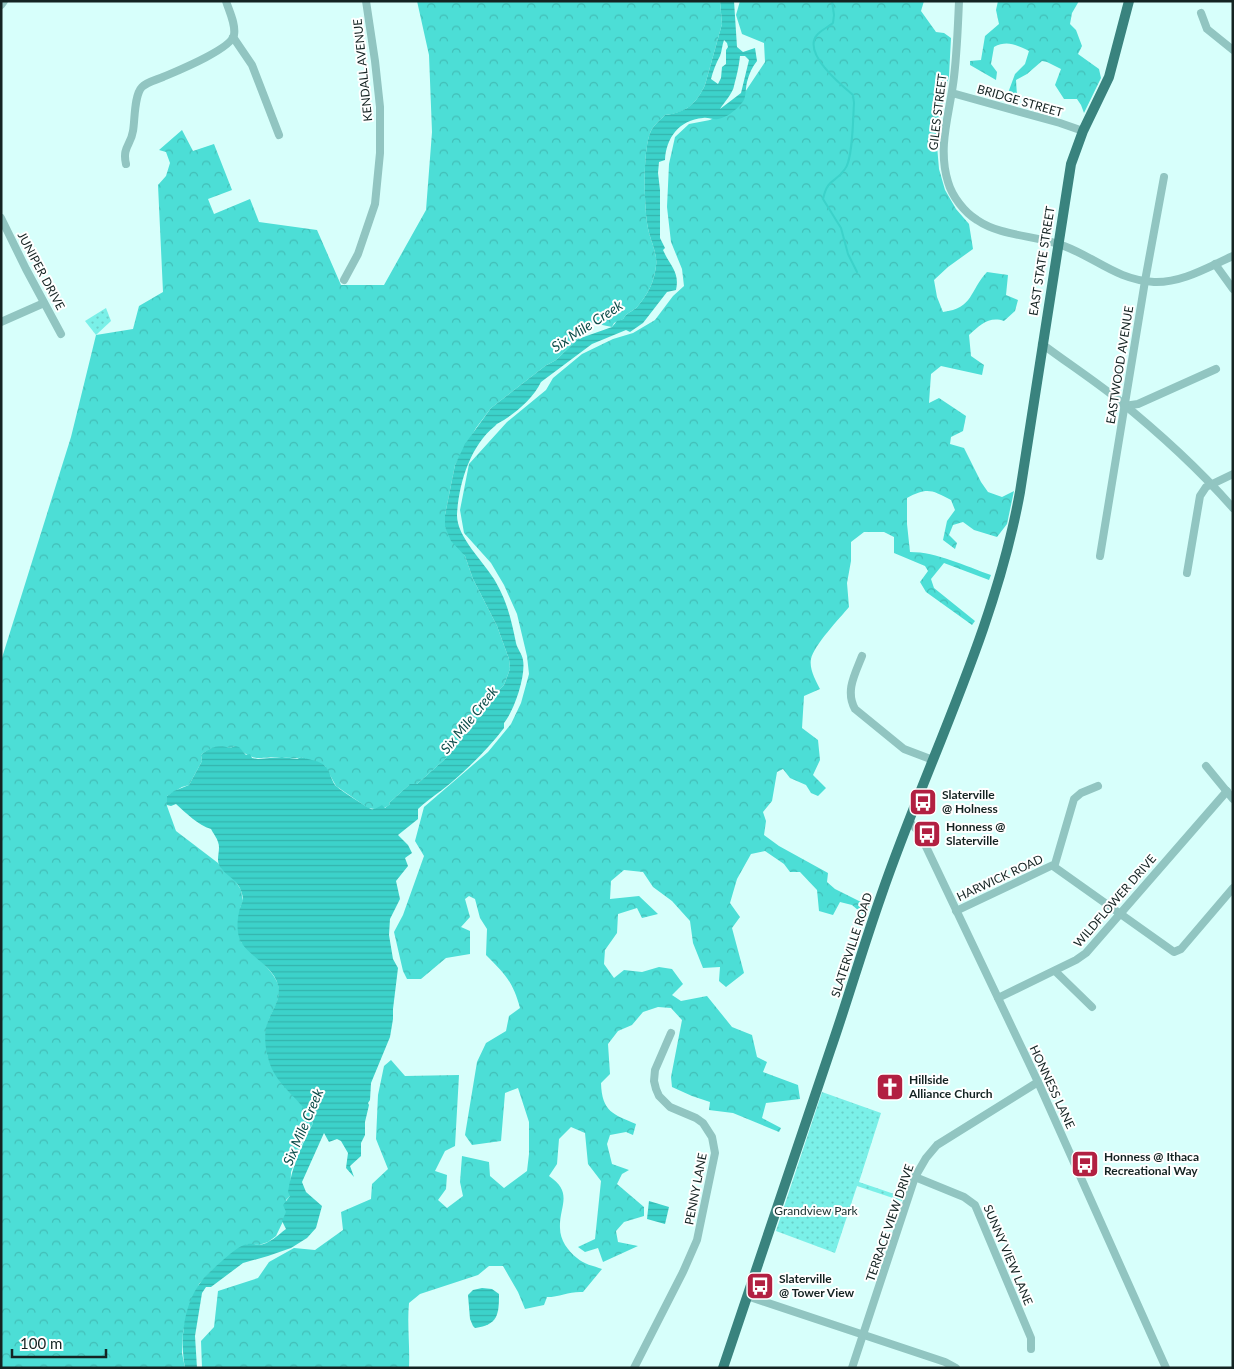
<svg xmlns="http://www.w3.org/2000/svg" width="1234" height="1369" font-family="Lato,sans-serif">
<defs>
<pattern id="grass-dots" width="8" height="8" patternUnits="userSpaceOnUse" patternTransform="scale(1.25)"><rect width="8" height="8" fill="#7af0e8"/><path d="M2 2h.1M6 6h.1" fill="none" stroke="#69cec7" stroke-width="1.8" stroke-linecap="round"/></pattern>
<pattern id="forest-crowns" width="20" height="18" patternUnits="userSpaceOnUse" patternTransform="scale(1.25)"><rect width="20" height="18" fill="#4cded6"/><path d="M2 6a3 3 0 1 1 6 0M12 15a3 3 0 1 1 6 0" fill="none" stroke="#42beb7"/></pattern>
<pattern id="water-rules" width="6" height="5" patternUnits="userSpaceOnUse" patternTransform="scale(1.25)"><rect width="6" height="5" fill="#3cd2ca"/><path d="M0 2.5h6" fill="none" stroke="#34b4ad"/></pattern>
</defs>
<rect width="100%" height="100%" fill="#d7fffb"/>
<g fill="url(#grass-dots)">
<polygon points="106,308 111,321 96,335 85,321"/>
<polygon points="822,1092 881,1113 859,1182 903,1197 902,1201 857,1186 835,1253 776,1231"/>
</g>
<g fill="url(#forest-crowns)">
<path d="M417 1H720L722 24 705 85C696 104 686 113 665 115 661 119 655 124 652 129 642 145 644 210 648 228 650 240 658 254 656 266 654 283 648 294 637 307 632 312 627 312 623 319L614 323 612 327 588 322 578 339 556 360 545 366 491 408 476 428 455 465 445 515V527L465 556 473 579 497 626 509 659 510 669 504 685 483 706 477 719 445 759 417 784 409 785 389 803 390 804C384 810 376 810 368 808L336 786 325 766 301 757C295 760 288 757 281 757 256 757 256 763 235 746L230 748C219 745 210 747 201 755L202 761 189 785 182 787 167 796V806L176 831 218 863 222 869 234 879 241 890 243 901 240 908 241 942C252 953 271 968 277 982 284 996 272 1010 268 1022 266 1029 266 1050 268 1057 277 1084 302 1098 313 1123L300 1148 291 1172 290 1196 286 1200V1215L276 1236 268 1242 259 1245 248 1244 238 1249 212 1270 199 1284 187 1315 183 1332 182 1353 185 1368H1V661L71 437 96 335 133 329 139 306 163 292 158 185 166 176 170 163 166 152 159 150 182 130 193 151 214 144 232 190 208 199 214 214 250 199 259 222 317 230 341 285H384L426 210 432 132 429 55Z"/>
<path d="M740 1H924L921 11 936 32 944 33 951 38 949 76 936 134 939 169 945 190 956 209 969 224 973 249 948 267 934 280 937 297 943 312C974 308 969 291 987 272L1008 275 1006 295 1018 300 1015 311 1004 321C989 316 980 325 969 335L971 356 984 365 982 375 941 366 931 374 929 403 939 398 966 416 963 431 951 437 950 444 964 448 981 482 988 492 1002 497 1014 491 1007 524 997 537 974 530 963 522 953 525 949 535 957 543 955 549 943 540 947 521 955 510 951 500C932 490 927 487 907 498V524L910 552C937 552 965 566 991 575L989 580 944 563 931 579 934 588 975 621 972 625 926 592 920 582 928 571 925 566 894 553V537L884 532H864L851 542V561L847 583 849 607C840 618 814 645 811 659 809 669 816 681 820 689L804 696 802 728 818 740 820 760 813 775 826 788 818 796 811 793 806 785 790 778 783 769 777 772 772 801 763 812 766 821 764 835 779 846 828 873 827 882 835 889 869 906 865 916 852 905 840 902 833 915 819 911 817 890 800 872H790L784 864 765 851 751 854 737 879 730 903 740 917 732 928 744 973 726 987 719 981 720 967 703 968 693 943 690 921 672 901 653 887 643 872 624 870 611 881 610 899 639 896 658 914 642 918 637 908 618 914 617 933 605 950 604 964 614 978 624 970 642 972 659 967 672 969 683 984 672 995 681 1001 707 996 732 1027 752 1035 757 1057 767 1062 763 1072 798 1085 800 1099 766 1103 762 1118 781 1128 779 1132 733 1113 709 1110 710 1102 692 1096 672 1087 671 1077 682 1020 671 1008 658 1007 643 1012 632 1025 618 1031 608 1044 610 1074 601 1083C602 1112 613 1114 636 1124L633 1135 626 1132 610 1135 607 1144 612 1164 629 1170 622 1174 617 1184 644 1207V1216L624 1222 616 1231 618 1242 638 1246 603 1262 598 1248 585 1252 578 1247 595 1239 601 1181 588 1164 585 1133 571 1127 559 1139 557 1164 549 1176C574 1193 559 1206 560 1228 560 1240 568 1251 577 1258 583 1264 594 1266 602 1269L583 1292C570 1291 560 1297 547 1297L544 1305 525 1309 518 1292 503 1266H489L478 1275 420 1294 409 1303C407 1324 410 1346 409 1368H202L201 1341 214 1327 218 1291 258 1278 269 1262 294 1248 315 1250 343 1230 341 1212 371 1199 372 1184 388 1169 376 1139 378 1095 384 1066 391 1060 405 1076 459 1075 455 1146 445 1151 435 1171 447 1175 446 1189 438 1200 447 1208 463 1196 460 1182 462 1156 489 1162 490 1176 504 1188 527 1171 529 1154V1122L518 1088 505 1093 501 1141 472 1145 465 1135 477 1062 486 1043 506 1031 509 1016 520 1008C513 982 505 974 486 955L487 929 480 918 475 899 469 896 465 899 470 917 461 927 470 931V954L446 958 421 979H407L403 971 394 932 403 915 424 856 415 841 424 807 488 752 511 724 521 703 529 674 527 656 517 614 504 585 491 563 464 533 460 510 469 464 507 422 546 390 553 378 582 354 613 339 633 333 655 320 673 296 684 286 682 269 671 242 667 207 669 164 675 137 689 124 710 120 735 107 765 62 764 43 742 34 736 15Z"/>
<path d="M998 1H1079L1072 13 1070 24 1076 30 1082 46 1078 54 1099 69 1101 78 1084 113 1081 105 1077 99H1064L1055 85 1061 69 1047 62 1042 61 1027 74 1016 80 1017 96 1008 93 1015 74 1025 64 1029 51C1017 45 1007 40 994 47L991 64 997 72 996 80 970 65V61L981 60 985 36 999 24 996 10Z"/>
</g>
<g fill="url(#water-rules)" fill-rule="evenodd">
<path d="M720 1H734L737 47 743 52 755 48 757 61C752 67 749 74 747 82 745 90 747 98 741 104 736 110 726 118 718 119 713 120 708 117 703 118 679 120 666 138 665 160L659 162 658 173 660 190V238L665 248 663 250C670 266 680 272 676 290L667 292 643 323 630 332 626 330 592 344 541 382C534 397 518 411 504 420 501 422 497 423 495 426 470 446 459 483 457 514 456 536 483 561 494 579 507 601 511 618 516 643 517 648 522 654 523 660 526 676 514 711 504 723V728C487 750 465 772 442 790 434 796 425 802 418 809V819L398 835 408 845 412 853 405 858 408 866 396 881 400 899 390 919 389 935 393 959 398 968 393 1009V1019L390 1037 371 1083 370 1100 368 1103 369 1105 365 1122V1135L361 1143V1156L350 1166 354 1177 346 1168 348 1153 341 1141 337 1139 329 1142 324 1133 302 1182 306 1192 322 1206 316 1228 307 1238 291 1248 268 1256 243 1263 211 1287H206L202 1293 195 1336 197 1368H185C180 1341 183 1309 198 1286 204 1276 214 1268 222 1261 229 1255 239 1245 248 1244 251 1243 256 1245 259 1245 269 1244 278 1235 286 1229L282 1221 286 1212 283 1205 290 1196 288 1192C292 1166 301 1147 313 1123 304 1102 282 1090 272 1069 266 1056 263 1038 267 1024 271 1011 282 999 278 985 273 966 250 957 241 942 236 932 237 919 240 908 241 904 243 902 243 898 240 878 225 877 219 865 216 858 221 849 218 842 217 838 213 833 211 829 198 825 186 813 176 804L171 806 167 805V796L174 791 189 785 202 761 201 755C210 747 219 744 230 748L235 746 239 747 246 755 250 754 252 758 258 759 282 757 297 759 301 757C309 760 320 760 326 767 330 772 331 779 335 785 337 788 368 808 371 809 375 810 378 807 382 805L385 808 390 804 389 803 410 784H417L445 759 477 719 483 706 504 685 510 669 509 659 497 626 473 579 465 556 451 541 445 527V515L455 465 465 444 491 408 545 366 556 360 578 339 612 327 617 321 623 319C627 312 632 312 637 307 648 294 654 283 656 266 658 254 650 240 648 228 644 210 642 144 652 129 655 124 661 119 665 115 687 112 696 104 705 85L722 24ZM724 40 727 43 728 47 726 50V64L722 67 721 78 718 84 711 79C713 71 716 63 720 56 722 51 722 45 724 40ZM740 56H745L749 60 741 93 720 109C723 104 733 93 734 86 736 78 739 67 740 56Z"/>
<polygon points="649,1201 669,1207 665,1224 647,1219"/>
<path d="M482 1288 492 1289 499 1294C499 1314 498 1325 475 1328L473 1326 470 1319 468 1295 473 1290Z"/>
</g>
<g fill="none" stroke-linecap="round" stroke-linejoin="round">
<path stroke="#3cd2ca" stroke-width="2" d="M832 1 834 15 833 23C828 27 820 31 817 35 802 53 841 85 853 95L854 103C853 117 853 159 845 169 835 184 828 177 823 199L841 228 848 254 857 272"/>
<g stroke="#91c5c1" stroke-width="8">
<path d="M959 1C958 26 957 52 954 77 950 113 937 146 948 182 952 196 964 212 977 220 1002 237 1036 235 1064 246 1096 258 1117 280 1154 282 1182 283 1208 267 1233 256"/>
<polyline points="1,5 4,1"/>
<polyline points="1201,13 1207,29 1233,50"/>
<polyline points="233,37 252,65 279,135"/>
<polyline points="952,93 1060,123 1083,131"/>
<path d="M126 164C122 147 131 145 133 131 135 120 134 95 142 87 147 82 156 80 163 77 177 71 231 49 234 35 236 24 229 11 226 1"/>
<polyline points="1,218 26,269 61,334"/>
<polyline points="1215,264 1233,289"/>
<polyline points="344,280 358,254 375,204 380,153 380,107 375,61 366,1"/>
<polyline points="1,322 44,303"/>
<path d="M1042 344C1066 362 1092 379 1116 398 1157 431 1198 468 1233 508"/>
<polyline points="1124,406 1138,404 1216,369"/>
<polyline points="1100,556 1145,281 1164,177"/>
<polyline points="1187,573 1200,496 1206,487 1233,474"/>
<path d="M862 656C855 674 845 691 855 709L904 749 933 760"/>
<polyline points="1206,766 1233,799"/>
<polyline points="909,821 919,832 1038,1082 1166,1368"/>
<polyline points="1053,866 1174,952 1181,949 1233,888"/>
<polyline points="956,911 1055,864 1074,799 1081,793 1098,786"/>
<polyline points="1055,971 1092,1007"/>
<polyline points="998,998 1076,960 1086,953 1227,791"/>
<polyline points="915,1177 964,1197 975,1205 1031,1338 1031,1349"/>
<polyline points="747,1296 945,1362 956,1368"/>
<polyline points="634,1368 683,1272 697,1240 715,1153 712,1137 703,1123 696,1118 670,1107 659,1096 656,1089 654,1081 655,1070 671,1033"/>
<polyline points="852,1368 915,1177 926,1158 937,1145 1038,1082"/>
</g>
<path stroke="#39837e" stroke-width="10" d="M723 1368C759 1262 795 1156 830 1051 848 999 863 947 881 896 927 762 995 631 1020 492L1071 164 1083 131 1109 77 1129 1"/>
</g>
<defs>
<g id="bus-square" transform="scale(1.4375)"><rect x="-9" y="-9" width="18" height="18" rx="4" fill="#b22042" stroke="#fff"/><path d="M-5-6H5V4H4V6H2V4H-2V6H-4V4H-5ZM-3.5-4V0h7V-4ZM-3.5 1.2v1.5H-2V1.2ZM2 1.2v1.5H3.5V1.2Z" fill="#fff"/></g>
<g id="church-square" transform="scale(1.4375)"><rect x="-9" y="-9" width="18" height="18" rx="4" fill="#b22042" stroke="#fff"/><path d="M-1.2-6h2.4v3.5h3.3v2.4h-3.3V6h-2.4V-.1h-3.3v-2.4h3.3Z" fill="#fff"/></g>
</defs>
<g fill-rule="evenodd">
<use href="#bus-square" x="923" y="802"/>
<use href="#bus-square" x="927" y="834"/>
<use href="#church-square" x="890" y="1087"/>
<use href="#bus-square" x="1085" y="1164"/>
<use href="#bus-square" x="760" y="1286"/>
</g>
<g text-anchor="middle" stroke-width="4" stroke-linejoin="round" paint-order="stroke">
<g font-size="12" fill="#142322" stroke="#fff">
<text transform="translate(363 70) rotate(-96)" y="4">KENDALL AVENUE</text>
<text transform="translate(1020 101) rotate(16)" y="4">BRIDGE STREET</text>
<text transform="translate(938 112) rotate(-83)" y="4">GILES STREET</text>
<text transform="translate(1042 261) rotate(-81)" y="4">EAST STATE STREET</text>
<text transform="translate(41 271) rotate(62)" y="4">JUNIPER DRIVE</text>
<text transform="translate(1120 365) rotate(-81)" y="4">EASTWOOD AVENUE</text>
<text transform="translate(1000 878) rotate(-25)" y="4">HARWICK ROAD</text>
<text transform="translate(1115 901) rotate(-49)" y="4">WILDFLOWER DRIVE</text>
<text transform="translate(852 945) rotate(-72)" y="4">SLATERVILLE ROAD</text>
<text transform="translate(1052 1087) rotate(65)" y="4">HONNESS LANE</text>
<text transform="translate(696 1189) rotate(-79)" y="4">PENNY LANE</text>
<text transform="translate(890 1223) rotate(-71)" y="4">TERRACE VIEW DRIVE</text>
<text transform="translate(1008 1255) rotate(67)" y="4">SUNNY VIEW LANE</text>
</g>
<g font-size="12" font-weight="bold" fill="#142322" stroke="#fff" text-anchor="start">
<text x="942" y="799">Slaterville<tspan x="942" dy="14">@ Holness</tspan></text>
<text x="946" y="831">Honness @<tspan x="946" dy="14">Slaterville</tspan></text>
<text x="909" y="1084">Hillside<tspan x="909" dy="14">Alliance Church</tspan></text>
<text x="1104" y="1161">Honness @ Ithaca<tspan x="1104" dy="14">Recreational Way</tspan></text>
<text x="779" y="1283">Slaterville<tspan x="779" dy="14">@ Tower View</tspan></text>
</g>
<g font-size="12" fill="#172f2d" stroke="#fff">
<text x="816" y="1215">Grandview Park</text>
</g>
<g font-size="14" font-style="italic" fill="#0d4d4a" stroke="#fff">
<text transform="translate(587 326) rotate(-33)" y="5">Six Mile Creek</text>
<text transform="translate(469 720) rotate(-51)" y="5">Six Mile Creek</text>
<text transform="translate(303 1127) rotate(-67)" y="5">Six Mile Creek</text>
</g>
</g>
<rect width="1234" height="1369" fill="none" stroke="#142322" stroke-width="5"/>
<path d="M12 1349v8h94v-8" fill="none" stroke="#142322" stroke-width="2.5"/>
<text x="20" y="1349" font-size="15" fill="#142322" stroke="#ffffff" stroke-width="4" paint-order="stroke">100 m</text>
</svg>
